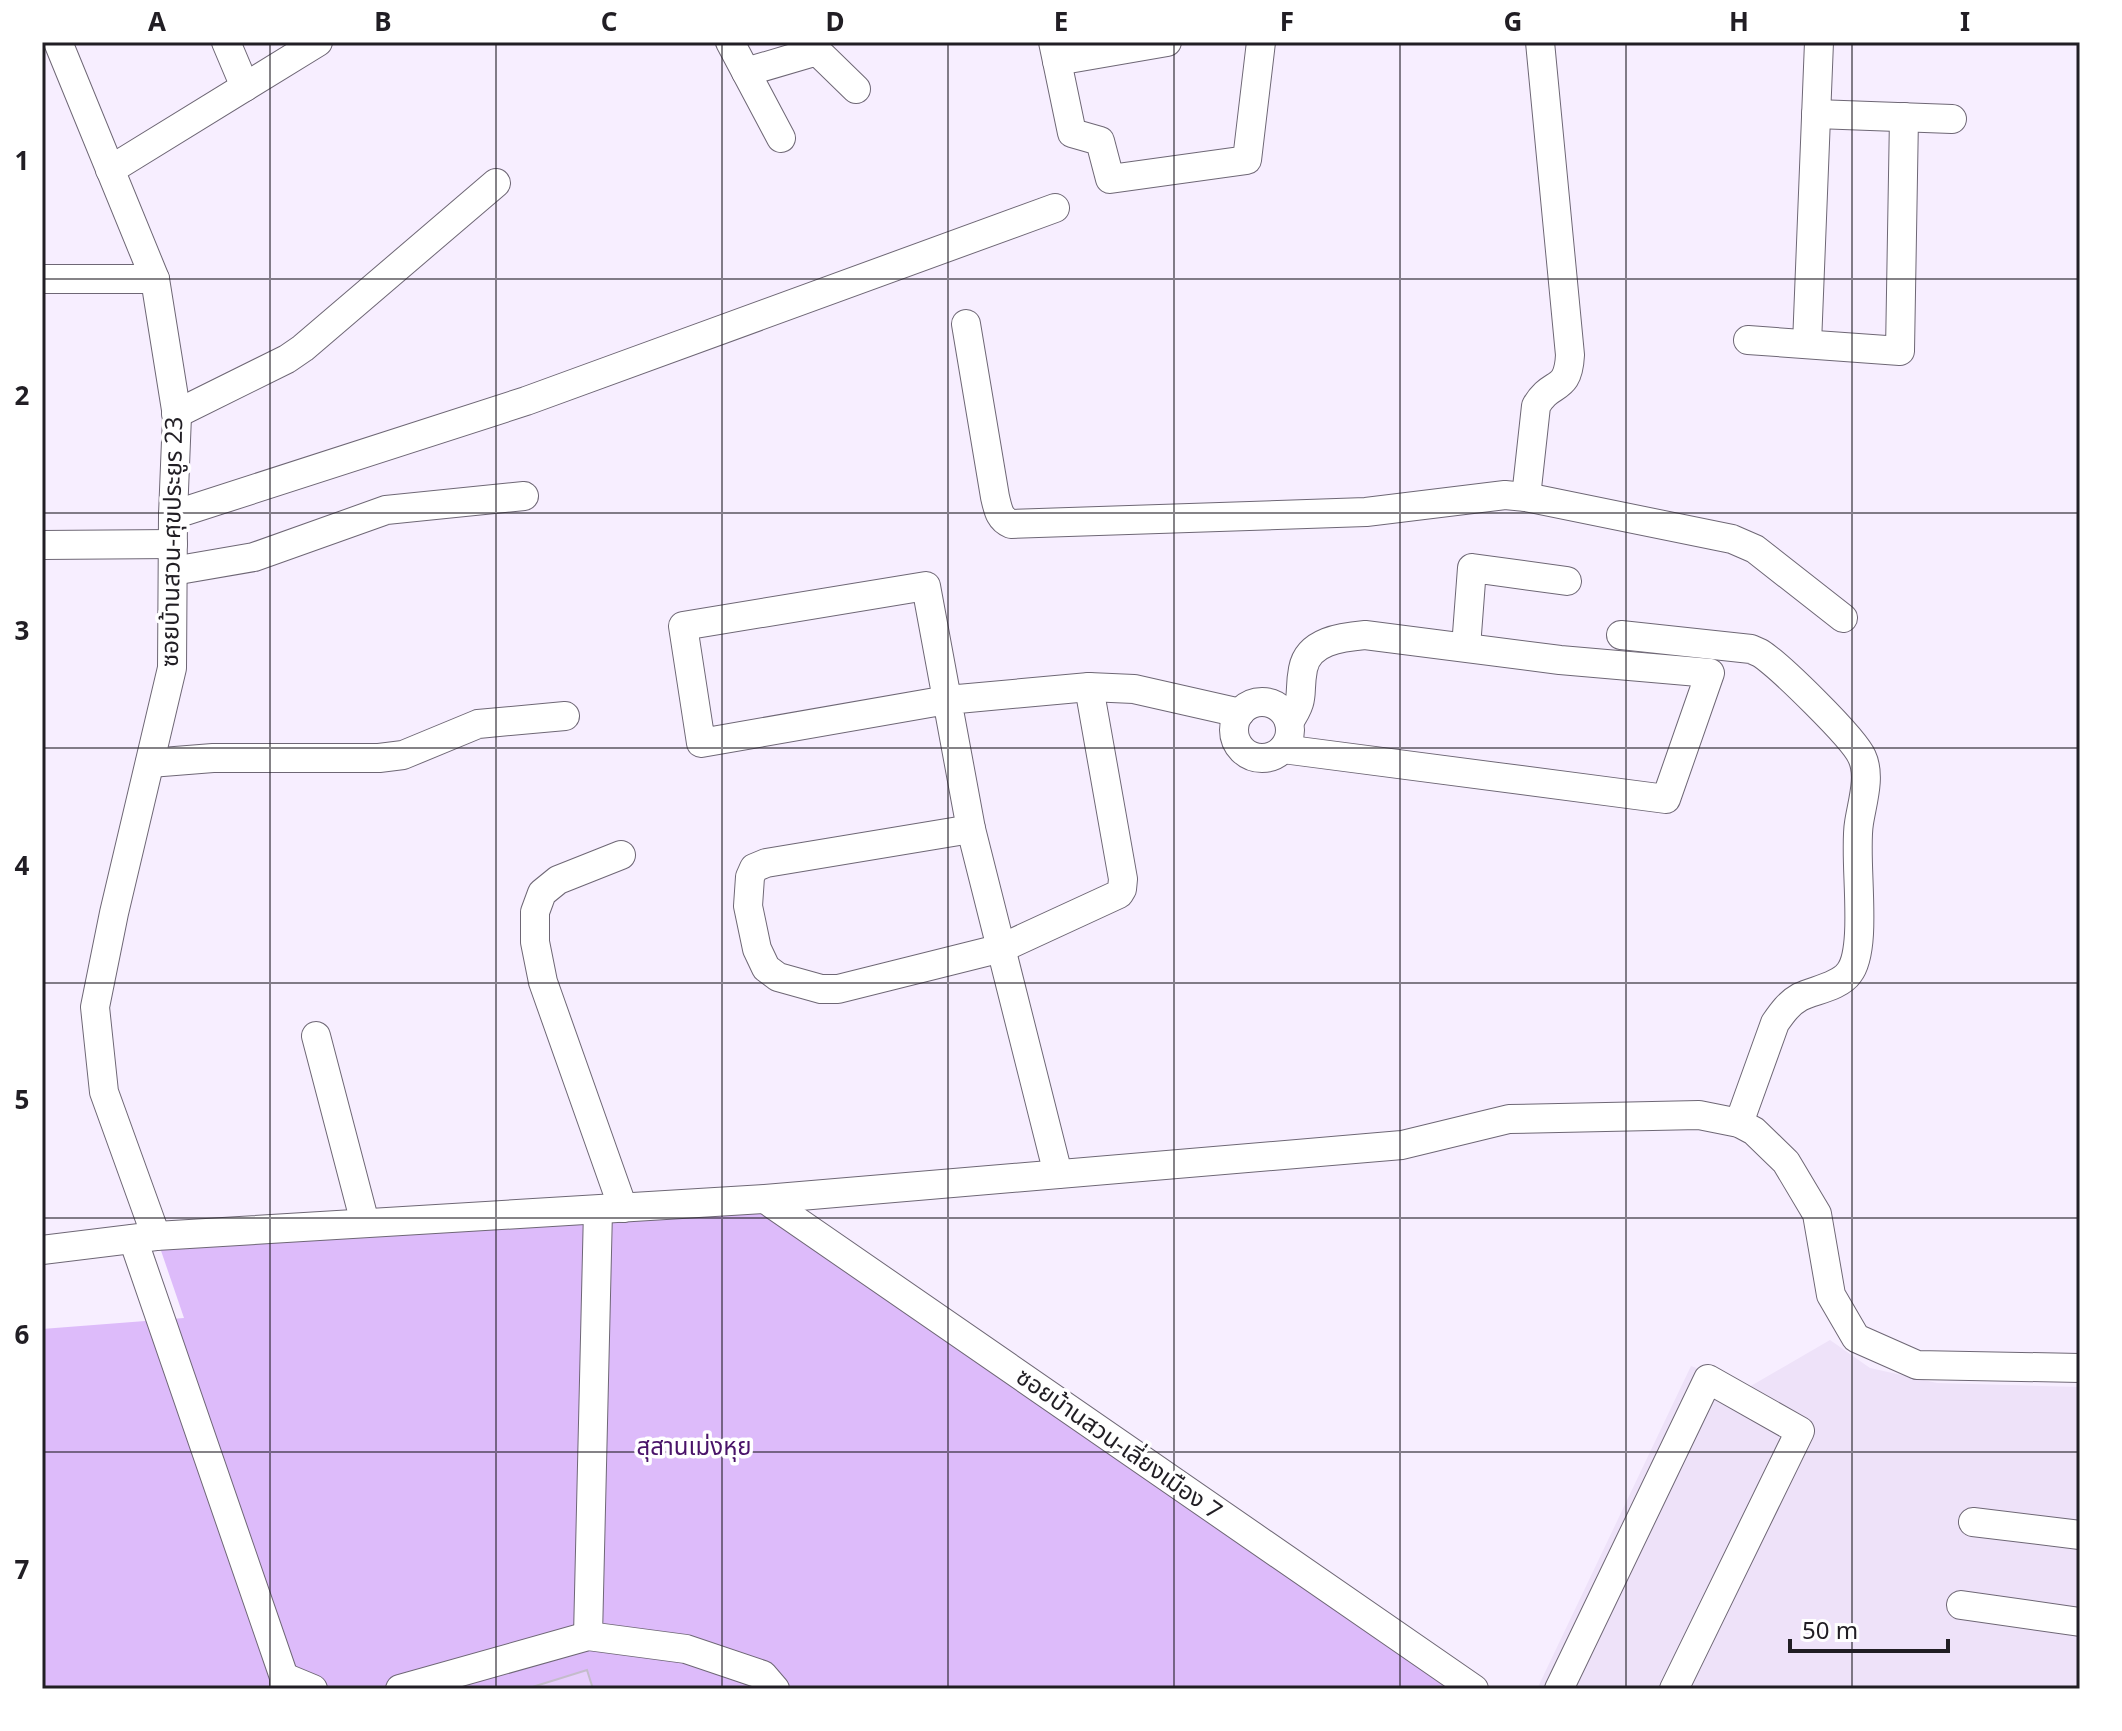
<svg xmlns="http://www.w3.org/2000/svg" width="2122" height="1731" font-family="'Noto Sans','Noto Sans Thai',sans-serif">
<rect width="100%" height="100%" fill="#f7eeff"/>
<polygon fill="#eee2f9" points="1830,1340 1870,1368 1937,1383 2080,1387 2080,1689 1537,1689 1691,1366 1749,1387"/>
<polygon fill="#ddbbfa" points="765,1199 1474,1689 42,1689 42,1329 184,1318 156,1236"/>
<polygon fill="#e7cefc" stroke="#c4bccb" stroke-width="2" points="587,1670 593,1689 526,1689"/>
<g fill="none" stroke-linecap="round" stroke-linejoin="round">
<g stroke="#6e6775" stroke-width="30">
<g id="minor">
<polyline points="58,42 155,279 177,416 173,515 172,668 114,913 95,1007 104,1092 156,1236"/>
<polyline points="226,42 245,87"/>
<polyline points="730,42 781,138"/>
<polyline points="1053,42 1072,133 1100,141 1110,179 1247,160 1261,42"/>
<polyline points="1057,61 1167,42"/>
<polyline points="746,72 817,51 856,89"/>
<polyline points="1816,114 1952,119"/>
<polyline points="110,170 318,42"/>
<polyline points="42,279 155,279"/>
<path d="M966 324 995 497C998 509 999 519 1011 524L1366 512 1505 495 1526 497 1732 539 1755 549 1843 618"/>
<polyline points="1748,340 1900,351 1904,117"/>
<polyline points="1807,344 1819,42"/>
<polyline points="176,414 287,359 303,348 496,183"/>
<path d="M1526 497 1536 406C1551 379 1568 394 1570 355L1540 42"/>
<polyline points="173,515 526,401 1055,208"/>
<polyline points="42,545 173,544"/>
<polyline points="173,571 254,557 386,510 524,496"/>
<path d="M1621 635 1751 649 1760 653C1779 665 1854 738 1862 757 1871 776 1862 803 1859 823 1853 858 1869 948 1849 973 1839 987 1814 990 1800 997 1789 1003 1782 1013 1775 1023L1739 1123"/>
<polyline points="1466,647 1472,568 1567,581"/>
<circle cx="1262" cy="730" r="28"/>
<path d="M1283 749 1666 799 1710 673 1560 660 1365 635C1342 637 1308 641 1303 669 1298 695 1306 697 1289 722"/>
<polyline points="150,763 213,758 379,758 403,755 478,724 565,716"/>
<polyline points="971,829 766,863 754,868 750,877 748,906 757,949 766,968 778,977 821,989 838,989 1002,948 1119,894 1122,889 1123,879 1089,687"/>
<polyline points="621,855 558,880 542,893 535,912 535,942 543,982 623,1208"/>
<polyline points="316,1036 365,1223"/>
<polyline points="1058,1174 971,829 926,586 683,626 701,743 947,700 1089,687 1134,689 1240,713"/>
<polyline points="765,1199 1474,1689"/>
<polyline points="133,1239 284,1677 284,1689"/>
<polyline points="42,1250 156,1236 765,1199 1402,1145 1509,1119 1699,1115 1739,1123 1754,1131 1786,1162 1817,1214 1831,1295 1856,1338 1917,1365 2080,1368"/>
<polyline points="1973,1522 2080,1535"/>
<polyline points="1961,1605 2080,1622"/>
<polyline points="588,1636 598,1210"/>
<polyline points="284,1677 313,1689"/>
<polyline points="400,1689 588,1636 686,1649 763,1675 775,1689"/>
<polyline points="1559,1689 1708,1379 1800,1431 1674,1689"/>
</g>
</g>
<use href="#minor" stroke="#fff" stroke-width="28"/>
</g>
<path fill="none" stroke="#211e24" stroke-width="2" stroke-opacity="0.55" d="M270 42V1689M496 42V1689M722 42V1689M948 42V1689M1174 42V1689M1400 42V1689M1626 42V1689M1852 42V1689M42 279H2080M42 513H2080M42 748H2080M42 983H2080M42 1218H2080M42 1452H2080"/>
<g text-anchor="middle" stroke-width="7" stroke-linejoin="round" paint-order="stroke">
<g font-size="24" fill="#211e24" stroke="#fff">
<text transform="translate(172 542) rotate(-89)" y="8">ซอยบ้านสวน-ศุขประยูร 23</text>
<text transform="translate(1119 1444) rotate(35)" y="8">ซอยบ้านสวน-เลี่ยงเมือง 7</text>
</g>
<g font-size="24" fill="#491369" stroke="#fff">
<text x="694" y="1455">สุสานเม่งหุย</text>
</g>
</g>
<rect width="2122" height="1731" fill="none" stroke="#ffffff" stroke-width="88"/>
<path d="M1790 1639v12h158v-12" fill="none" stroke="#211e24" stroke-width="4"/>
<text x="1802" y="1639" font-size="24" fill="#211e24" stroke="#ffffff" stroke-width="6" paint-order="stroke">50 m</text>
<rect x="44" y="44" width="2034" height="1643" fill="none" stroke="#211e24" stroke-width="3"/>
<g font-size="26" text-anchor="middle" font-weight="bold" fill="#211e24">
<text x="157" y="31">A</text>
<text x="383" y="31">B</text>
<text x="609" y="31">C</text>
<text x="835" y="31">D</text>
<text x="1061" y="31">E</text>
<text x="1287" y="31">F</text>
<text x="1513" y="31">G</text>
<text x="1739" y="31">H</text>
<text x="1965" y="31">I</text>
<text x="22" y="170">1</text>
<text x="22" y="405">2</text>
<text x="22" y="640">3</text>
<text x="22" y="875">4</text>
<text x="22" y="1109">5</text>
<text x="22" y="1344">6</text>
<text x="22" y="1579">7</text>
</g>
</svg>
